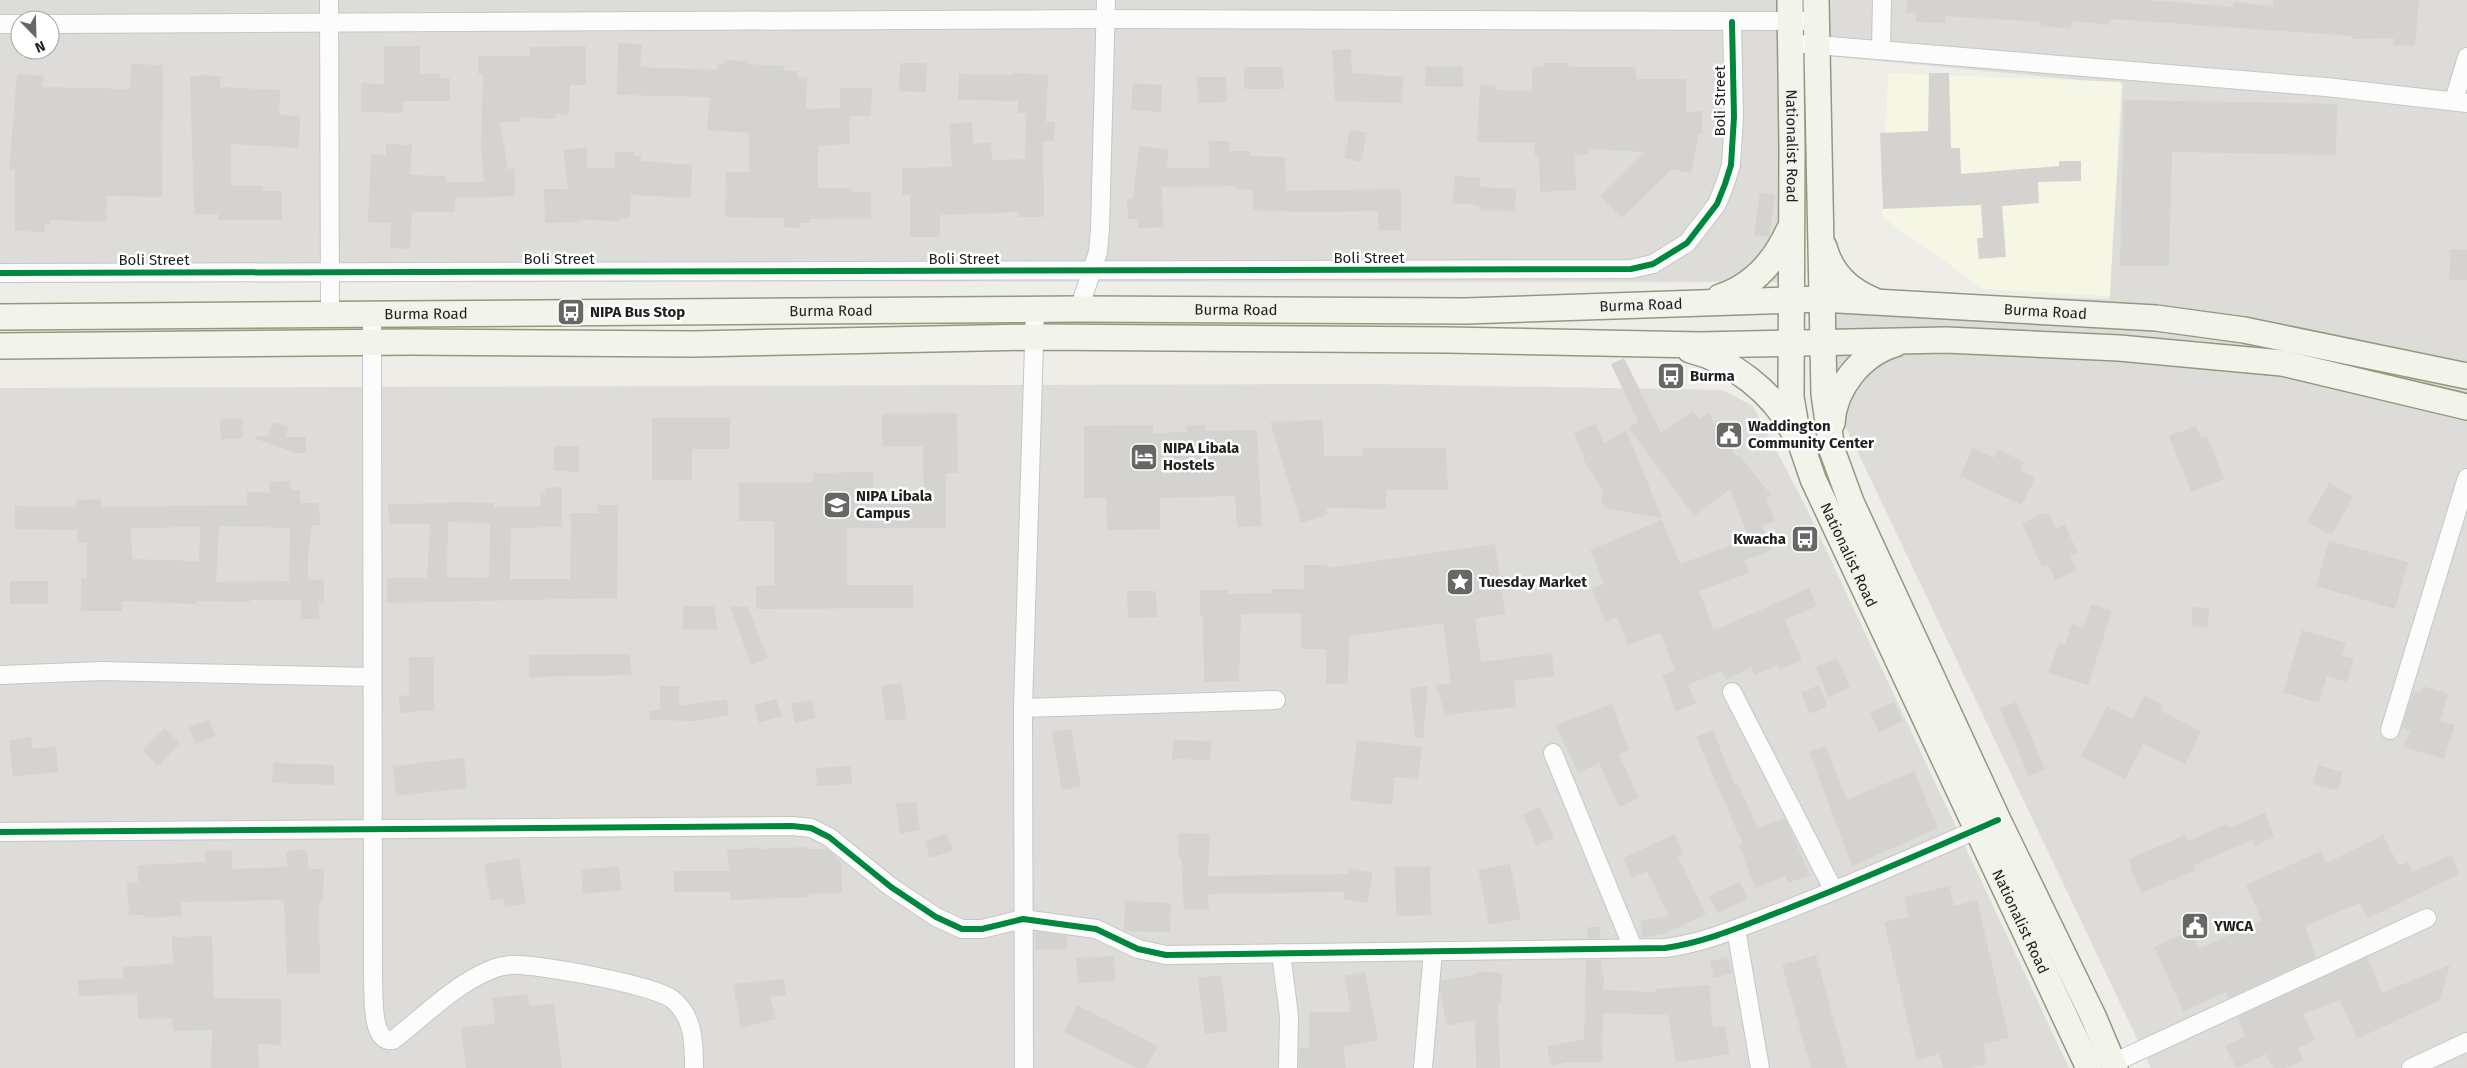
<svg xmlns="http://www.w3.org/2000/svg" width="2467" height="1068" font-family="'Fira Sans',sans-serif">
<rect width="100%" height="100%" fill="#eeede8"/>
<g fill="#dddcd9" fill-rule="evenodd">
<path d="M0 0H2467V1068H2151L1831 396 1835 292 2109 299 2123 84 1783 52 1778 282 0 281ZM20 20H50V50H20Z"/>
<polygon points="1372,384 1722,390 1753,406 1805,505 2069,1068 0,1068 0,388"/>
</g>
<polygon fill="#f5f7e4" points="1888,73 2121,82 2110,296 1984,289 1882,217"/>
<g fill="#d5d3cf" fill-rule="evenodd">
<polygon points="1907,0 2148,0 2233,7 2233,2 2273,6 2273,0 2419,0 2415,46 2393,45 2394,38 2352,39 2352,36 2111,19 2110,25 2072,21 2071,29 2041,26 2041,22 1945,16 1945,23 1916,22 1916,13 1906,13"/>
<polygon points="618,43 642,44 640,67 717,70 718,64 724,65 724,60 747,61 747,64 784,66 785,71 797,71 797,77 807,78 806,109 840,108 840,88 872,88 871,116 849,116 850,144 818,146 818,188 852,188 852,192 871,192 871,218 810,219 810,223 800,223 800,228 783,227 784,218 725,217 726,172 749,172 749,133 707,130 710,97 617,95"/>
<polygon points="384,46 420,46 420,74 440,74 440,78 450,78 450,101 403,101 403,113 361,112 361,83 384,84"/>
<polygon points="586,46 586,85 570,85 569,115 556,114 555,119 519,117 519,122 500,122 508,169 515,169 515,196 455,198 455,212 412,212 410,249 390,248 391,223 368,222 371,154 386,155 386,144 412,145 410,175 446,176 446,182 484,182 481,147 483,74 478,74 478,56 530,56 530,47"/>
<polygon points="1351,49 1352,73 1403,77 1402,103 1335,101 1332,50"/>
<polygon points="900,63 927,63 926,92 899,91"/>
<polygon points="1543,63 1569,63 1569,67 1636,67 1636,79 1686,79 1686,112 1702,111 1702,134 1699,134 1691,173 1672,169 1622,218 1600,196 1645,152 1589,149 1589,154 1575,155 1576,190 1540,192 1539,156 1535,156 1534,143 1477,142 1480,85 1496,86 1496,90 1532,91 1532,67 1543,67"/>
<polygon points="131,64 163,65 162,197 107,196 106,222 50,220 50,224 44,224 45,232 15,231 15,170 9,170 17,74 44,76 43,87 130,89"/>
<polygon points="1426,66 1463,67 1463,87 1425,86"/>
<polygon points="1244,67 1283,67 1284,89 1244,89"/>
<polygon points="1013,73 1048,75 1046,122 1055,122 1054,141 1043,141 1044,217 1019,217 1019,212 940,215 940,237 910,237 910,195 902,195 902,168 952,167 949,124 972,122 973,144 991,142 992,160 1025,159 1026,113 1018,113 1018,101 958,100 959,74 1013,75"/>
<polygon points="1929,73 1949,73 1951,148 1960,148 1961,174 2059,166 2059,161 2081,161 2081,181 2038,182 2039,203 2002,206 2006,257 1979,259 1977,238 1983,238 1981,205 1883,209 1880,133 1928,131"/>
<polygon points="200,75 221,76 220,87 280,90 279,115 300,116 299,148 231,144 231,186 263,186 263,191 282,191 282,220 218,220 218,214 194,214 190,77"/>
<polygon points="1197,77 1226,77 1227,102 1198,103"/>
<polygon points="1133,83 1162,85 1161,112 1131,110"/>
<polygon points="2124,100 2337,104 2336,155 2172,152 2169,266 2120,266"/>
<polygon points="1350,129 1367,133 1361,162 1344,158"/>
<polygon points="1209,141 1229,141 1229,151 1250,151 1250,156 1285,157 1286,191 1401,189 1401,230 1378,230 1378,211 1304,212 1253,210 1253,190 1236,189 1236,186 1162,187 1163,227 1138,228 1137,219 1128,219 1127,199 1133,198 1139,146 1169,150 1167,168 1209,168"/>
<polygon points="587,147 587,168 615,168 615,152 634,152 634,156 641,156 641,161 692,165 691,198 631,195 630,218 619,218 619,221 578,220 579,222 545,223 544,189 568,189 563,150"/>
<polygon points="1455,176 1480,178 1479,187 1516,189 1515,211 1479,210 1479,205 1452,203"/>
<polygon points="1760,193 1775,195 1769,237 1754,235"/>
<polygon points="2451,249 2467,250 2467,280 2449,280"/>
<polygon points="1624,358 1661,433 1693,411 1699,419 1708,413 1737,457 1739,455 1771,495 1766,497 1775,521 1762,526 1772,550 1744,561 1749,573 1699,591 1714,629 1718,627 1718,629 1809,588 1817,606 1785,620 1802,660 1780,669 1778,665 1755,675 1751,667 1726,680 1721,671 1688,685 1696,703 1676,711 1662,675 1675,670 1660,633 1628,645 1617,617 1605,622 1592,589 1604,584 1590,550 1662,520 1680,564 1749,539 1730,489 1694,516 1629,428 1638,422 1611,364"/>
<polygon points="957,413 958,473 946,473 946,528 847,528 847,585 913,585 913,608 756,609 756,586 774,585 774,521 739,521 739,483 813,482 813,473 873,472 873,504 924,503 923,446 882,446 882,414"/>
<polygon points="242,418 243,438 221,440 220,419"/>
<polygon points="652,418 730,418 730,449 692,449 692,480 652,480"/>
<polygon points="1323,420 1324,456 1363,456 1362,448 1446,448 1448,490 1386,490 1386,509 1326,508 1328,514 1301,523 1270,422"/>
<polygon points="273,422 289,427 285,437 306,437 306,453 296,453 256,439 256,436 268,436"/>
<polygon points="1596,424 1604,444 1626,430 1662,518 1608,509 1603,505 1601,498 1603,490 1583,459 1584,458 1574,433"/>
<polygon points="1153,425 1153,433 1186,432 1186,426 1205,425 1206,431 1257,430 1262,526 1237,527 1235,496 1160,498 1160,529 1107,530 1106,498 1084,498 1084,426"/>
<polygon points="2196,426 2201,438 2207,436 2224,479 2191,492 2169,436"/>
<polygon points="554,446 579,446 579,472 554,471"/>
<polygon points="1973,448 1994,458 1998,449 2024,462 2020,470 2035,478 2022,505 1960,476"/>
<path d="M291 481V490H300V503H319L320 525H312L308 558V579L324 580V603H319V619H301V600H250V602L197 601V604L123 601 122 611H81V578H87V542L77 543V530L15 529V506L76 507V500L101 499 102 507 247 505V492L270 493V482ZM219 526 290 528 289 581 216 582ZM200 527 199 561 132 559 131 528Z"/>
<polygon points="2329,483 2353,497 2333,533 2326,533 2307,522"/>
<path d="M562 487V527L511 528 510 579H570L571 513H597V505H618L617 598 387 603V578H427L430 524H389L388 504 451 503V502L494 503V507L540 506 541 493H545V488ZM448 522 490 523 489 578 447 577Z"/>
<polygon points="2042,514 2049,514 2056,529 2065,525 2078,553 2070,556 2077,570 2055,580 2048,564 2042,567 2022,523"/>
<polygon points="2329,541 2408,562 2395,609 2316,586"/>
<polygon points="1495,544 1505,614 1475,618 1481,662 1552,653 1554,676 1514,681 1516,707 1445,715 1436,685 1451,683 1443,623 1349,636 1348,684 1326,684 1326,649 1301,649 1301,613 1241,614 1239,681 1204,682 1203,615 1200,615 1200,590 1228,590 1228,594 1272,593 1272,589 1302,589 1304,587 1304,565 1327,565 1327,568"/>
<rect x="10" y="581" width="38" height="23"/>
<polygon points="1127,591 1156,591 1157,617 1128,618"/>
<polygon points="2091,604 2112,611 2088,685 2048,673 2059,642 2065,644 2072,624 2083,628"/>
<polygon points="683,606 714,606 718,630 683,629"/>
<polygon points="730,606 748,607 768,659 751,665"/>
<polygon points="2192,607 2209,608 2208,627 2192,626"/>
<polygon points="2302,630 2346,643 2342,656 2354,659 2347,682 2327,676 2319,703 2283,692"/>
<polygon points="630,654 631,675 529,677 529,655"/>
<polygon points="409,657 434,657 434,710 400,713 399,696 409,695"/>
<polygon points="1837,658 1850,687 1828,697 1816,667"/>
<polygon points="902,683 907,719 886,721 881,686"/>
<polygon points="1819,685 1827,706 1810,714 1801,693"/>
<polygon points="660,686 679,686 679,706 727,699 729,715 695,721 650,720 649,711 660,709"/>
<polygon points="1428,686 1423,738 1415,738 1410,688"/>
<polygon points="2423,686 2448,694 2440,721 2455,725 2444,759 2404,747 2410,730 2402,728 2413,691 2421,693"/>
<polygon points="2144,695 2163,705 2160,710 2201,731 2185,764 2143,744 2125,779 2081,756 2107,706 2132,719"/>
<polygon points="776,699 782,716 759,723 754,705"/>
<polygon points="812,700 816,718 795,723 791,704"/>
<polygon points="1894,702 1903,721 1879,732 1870,713"/>
<polygon points="2016,702 2045,769 2029,776 2000,709"/>
<polygon points="1612,704 1629,750 1619,754 1639,798 1619,807 1599,763 1578,773 1556,725"/>
<polygon points="209,720 216,736 195,744 189,727"/>
<polygon points="165,728 180,743 158,766 143,750"/>
<polygon points="1071,729 1081,786 1062,790 1052,732"/>
<polygon points="1713,730 1735,786 1738,784 1758,828 1785,818 1810,875 1788,883 1785,876 1755,888 1739,845 1743,844 1696,737"/>
<polygon points="31,737 32,749 56,746 58,772 13,777 9,740"/>
<polygon points="1173,740 1211,741 1210,760 1172,759"/>
<polygon points="1357,740 1422,747 1418,779 1395,777 1392,805 1350,800"/>
<polygon points="1825,746 1847,800 1914,771 1938,828 1852,866 1809,752"/>
<polygon points="464,758 467,788 396,796 393,766"/>
<polygon points="273,763 334,765 334,785 272,783"/>
<polygon points="2318,765 2343,772 2338,790 2313,784"/>
<polygon points="851,766 852,784 817,786 816,768"/>
<polygon points="916,801 920,830 900,834 896,804"/>
<polygon points="1540,807 1554,838 1536,845 1523,815"/>
<polygon points="2265,813 2274,837 2255,846 2252,840 2194,865 2196,870 2141,893 2130,866 2132,865 2129,859 2185,835 2188,841 2227,824 2229,828"/>
<polygon points="947,833 953,851 930,858 925,841"/>
<polygon points="1179,833 1210,834 1208,876 1348,874 1349,868 1373,873 1367,903 1343,899 1344,892 1208,894 1209,909 1184,910 1181,858 1178,858"/>
<polygon points="1675,834 1684,854 1678,857 1706,914 1666,933 1643,938 1640,921 1669,916 1647,871 1632,878 1623,858"/>
<polygon points="2383,835 2399,866 2408,862 2412,872 2451,855 2459,874 2368,918 2360,903 2305,926 2316,957 2229,998 2226,992 2183,1011 2154,947 2191,930 2199,949 2262,921 2246,885 2321,851 2326,863"/>
<polygon points="758,847 758,849 807,847 807,849 827,849 841,861 842,893 809,894 810,897 731,900 730,892 674,892 674,871 729,871 727,850"/>
<polygon points="306,849 309,869 324,869 323,901 319,901 320,973 287,974 284,900 181,902 181,916 144,918 144,915 129,915 127,883 138,882 138,865 205,862 205,851 232,850 232,869 288,867 286,852"/>
<polygon points="519,858 526,903 505,907 504,898 490,901 484,864"/>
<polygon points="1510,864 1521,919 1489,925 1478,870"/>
<polygon points="619,866 622,890 583,894 581,870"/>
<polygon points="1430,866 1431,915 1396,916 1395,867"/>
<polygon points="1739,882 1748,899 1718,913 1709,896"/>
<polygon points="1949,886 1954,906 1977,900 2009,1038 1983,1044 1987,1064 1970,1068 1943,1068 1939,1054 1917,1060 1884,922 1908,917 1904,897"/>
<polygon points="1125,901 1171,903 1170,932 1124,931"/>
<polygon points="1588,927 1600,927 1600,938 1587,938"/>
<polygon points="1035,931 1067,936 1067,949 1035,950"/>
<polygon points="212,936 214,998 281,999 281,1045 258,1044 259,1068 211,1068 212,1030 173,1031 172,1018 138,1019 137,994 79,996 78,980 123,978 123,967 173,964 172,937"/>
<polygon points="1816,955 1847,1068 1811,1068 1782,965"/>
<polygon points="1114,956 1115,981 1078,983 1076,958"/>
<polygon points="1728,957 1732,973 1714,978 1710,961"/>
<polygon points="2367,957 2382,993 2450,965 2440,1000 2357,1039 2340,1000 2303,1014 2315,1040 2298,1048 2303,1060 2286,1068 2273,1068 2266,1054 2236,1068 2225,1046 2245,1036 2237,1017"/>
<polygon points="1586,960 1601,960 1602,974 1604,975 1603,990 1655,992 1655,989 1709,985 1713,1028 1725,1026 1729,1054 1676,1063 1668,1015 1603,1013 1602,1062 1567,1062 1551,1066 1547,1047 1584,1039"/>
<polygon points="1478,971 1503,973 1500,1003 1498,1002 1500,1068 1476,1068 1475,1020 1447,1026 1440,992 1441,981 1477,974"/>
<polygon points="1365,972 1378,1040 1343,1047 1346,1068 1299,1068 1299,1048 1309,1047 1309,1012 1351,1012 1344,976"/>
<polygon points="1221,975 1228,1031 1205,1034 1198,978"/>
<polygon points="784,979 786,995 770,997 776,1019 741,1028 733,984"/>
<polygon points="528,994 530,1006 554,1003 562,1068 466,1068 461,1028 495,1023 492,998"/>
<polygon points="1077,1005 1158,1046 1146,1068 1137,1068 1064,1032"/>
</g>
<g fill="none" stroke-linecap="round" stroke-linejoin="round">
<g stroke="#c6c6c4" stroke-width="20">
<g id="street">
<polyline points="329,0 330,315"/>
<polyline points="0,24 20,24"/>
<polyline points="50,24 1105,19 1816,21"/>
<polyline points="1805,44 2326,87 2467,103"/>
<polyline points="1881,49 1882,0"/>
<polyline points="2454,100 2467,57"/>
<polyline points="0,273 1631,269 1653,264 1687,243 1717,204 1725,184 1731,165 1734,117 1732,22"/>
<polyline points="1079,309 1098,252 1100,229 1106,0"/>
<path d="M372 315 373 977C374 992 370 1044 393 1040 423 1017 453 986 488 971 494 968 503 966 510 965 534 963 654 985 672 999 694 1016 694 1043 694 1068"/>
<polyline points="0,675 102,671 372,677"/>
<polyline points="1732,692 1834,891"/>
<polyline points="1023,708 1276,700"/>
<polyline points="2390,730 2467,478"/>
<polyline points="1553,753 1633,948"/>
<path d="M0 832 792 826 811 828 829 837 891 887 936 917 962 929H982L1023 919 1096 929 1138 949 1166 955 1665 948C1706 943 1742 926 1781 912 1850 885 1919 855 1987 825"/>
<polyline points="1736,929 1760,1068"/>
<polyline points="1281,953 1289,1016 1288,1068"/>
<polyline points="2113,1063 2427,918"/>
<polyline points="1024,1068 1023,708 1035,311"/>
<polyline points="1423,1068 1433,951"/>
<polyline points="2411,1068 2467,1042"/>
</g>
</g>
<g stroke="#93997f" stroke-width="28">
<g id="secondary">
<path id="s1" d="M1790 0 1792 147 1791 397 1797 432 1813 479 2089 1068"/>
<polyline points="1816,0 1824,394 1832,450 1851,502 1998,820 2093,1016 2115,1068"/>
<path d="M1824 247C1831 273 1848 290 1873 300"/>
<path d="M1720 297C1754 286 1775 261 1789 230"/>
<path id="s2" d="M0 317 1079 309 1465 311 1821 299 2156 318 2244 330 2467 376"/>
<polyline points="0,346 411,342 694,344 1035,337 1447,340 1700,345 1946,340 2119,348 2282,363 2467,407"/>
<path d="M1690 350C1731 360 1774 393 1793 431"/>
<path d="M1832 423C1834 388 1861 354 1895 344"/>
</g>
</g>
<use href="#street" stroke="#fcfcfc" stroke-width="18"/>
<use href="#secondary" stroke="#f2f4eb" stroke-width="25"/>
<g stroke="#fff" stroke-width="9">
<g id="cycleway">
<polyline points="0,273 1631,269 1653,264 1687,243 1717,204 1725,184 1731,165 1734,117 1732,22"/>
<path d="M0 832 792 826 811 828 829 837 891 887 936 917 962 929H982L1023 919 1096 929 1138 949 1166 955 1665 948C1707 942 1745 925 1784 910 1857 882 1927 851 1998 820"/>
</g>
</g>
<use href="#cycleway" stroke="#00873e" stroke-width="6"/>
</g>
<defs>
<g id="bus-square" transform="scale(1.4375)"><rect x="-9" y="-9" width="18" height="18" rx="4" fill="#676765" stroke="#fff"/><path d="M-5-6H5V4H4V6H2V4H-2V6H-4V4H-5ZM-3.5-4V0h7V-4ZM-3.5 1.2v1.5H-2V1.2ZM2 1.2v1.5H3.5V1.2Z" fill="#fff"/></g>
<g id="civic-square" transform="scale(1.4375)"><rect x="-9" y="-9" width="18" height="18" rx="4" fill="#676765" stroke="#fff"/><path d="M-.6-6.5H3V-4.5H.6V-3L4-1V1h2V6H-6V1h2V-1L-.6-3ZM-1.2 2.5V6h2.4V2.5Z" fill="#fff"/></g>
<g id="hotel-square" transform="scale(1.4375)"><rect x="-9" y="-9" width="18" height="18" rx="4" fill="#676765" stroke="#fff"/><path d="M-6-4.5h1.5V1H6V5H4.5V3h-9V5H-6ZM-4 0a1.8 1.8 0 1 1 3.6 0ZM.5 0V-2.5h3Q6-2.5 6 0Z" fill="#fff"/></g>
<g id="university-square" transform="scale(1.4375)"><rect x="-9" y="-9" width="18" height="18" rx="4" fill="#676765" stroke="#fff"/><path d="M0-5L7-2L0 1L-7-2ZM-4 1L0 2.5L4 1V4Q0 6-4 4Z" fill="#fff"/></g>
<g id="sight-square" transform="scale(1.4375)"><rect x="-9" y="-9" width="18" height="18" rx="4" fill="#676765" stroke="#fff"/><path d="M0-6L1.8-2.2L6-1.7L2.9 1.2L3.7 5.4L0 3.3L-3.7 5.4L-2.9 1.2L-6-1.7L-1.8-2.2Z" fill="#fff"/></g>
</defs>
<g fill-rule="evenodd">
<use href="#bus-square" x="571" y="312"/>
<use href="#bus-square" x="1671" y="376"/>
<use href="#civic-square" x="1729" y="435"/>
<use href="#hotel-square" x="1144" y="457"/>
<use href="#university-square" x="837" y="505"/>
<use href="#bus-square" x="1805" y="539"/>
<use href="#sight-square" x="1460" y="582"/>
<use href="#civic-square" x="2195" y="926"/>
</g>
<g text-anchor="middle" stroke-width="5" stroke-linejoin="round" paint-order="stroke">
<g font-size="15" fill="#1f1f1f" stroke="#fff">
<text transform="translate(1720 101) rotate(-90)" y="5">Boli Street</text>
<text dy="5" stroke="none"><textPath href="#s1" startOffset="146">Nationalist Road</textPath></text>
<text x="1369" y="263">Boli Street</text>
<text x="559" y="264">Boli Street</text>
<text x="964" y="264">Boli Street</text>
<text x="154" y="265">Boli Street</text>
<text dy="5" stroke="none"><textPath href="#s2" startOffset="1641">Burma Road</textPath></text>
<text dy="5" stroke="none"><textPath href="#s2" startOffset="1236">Burma Road</textPath></text>
<text dy="5" stroke="none"><textPath href="#s2" startOffset="2046">Burma Road</textPath></text>
<text dy="5" stroke="none"><textPath href="#s2" startOffset="831">Burma Road</textPath></text>
<text dy="5" stroke="none"><textPath href="#s2" startOffset="426">Burma Road</textPath></text>
<text dy="5" stroke="none"><textPath href="#s1" startOffset="566">Nationalist Road</textPath></text>
<text dy="5" stroke="none"><textPath href="#s1" startOffset="971">Nationalist Road</textPath></text>
</g>
<g font-size="15" font-weight="bold" fill="#1f1f1f" stroke="#fff" text-anchor="start">
<text x="590" y="317">NIPA Bus Stop</text>
<text x="1690" y="381">Burma</text>
<text x="1748" y="431">Waddington<tspan x="1748" dy="17">Community Center</tspan></text>
<text x="1163" y="453">NIPA Libala<tspan x="1163" dy="17">Hostels</tspan></text>
<text x="856" y="501">NIPA Libala<tspan x="856" dy="17">Campus</tspan></text>
<text x="1786" y="544" text-anchor="end">Kwacha</text>
<text x="1479" y="587">Tuesday Market</text>
<text x="2214" y="931">YWCA</text>
</g>
</g>
<g transform="translate(35 35) rotate(157)"><circle r="24" fill="#ffffff" stroke="#a5a5a5"/>
<path d="M0-4L9 19L0 12L-9 19Z" fill="#676765"/>
<text y="-8" font-size="14" font-weight="bold" text-anchor="middle" fill="#1f1f1f">N</text>
</g>
</svg>
